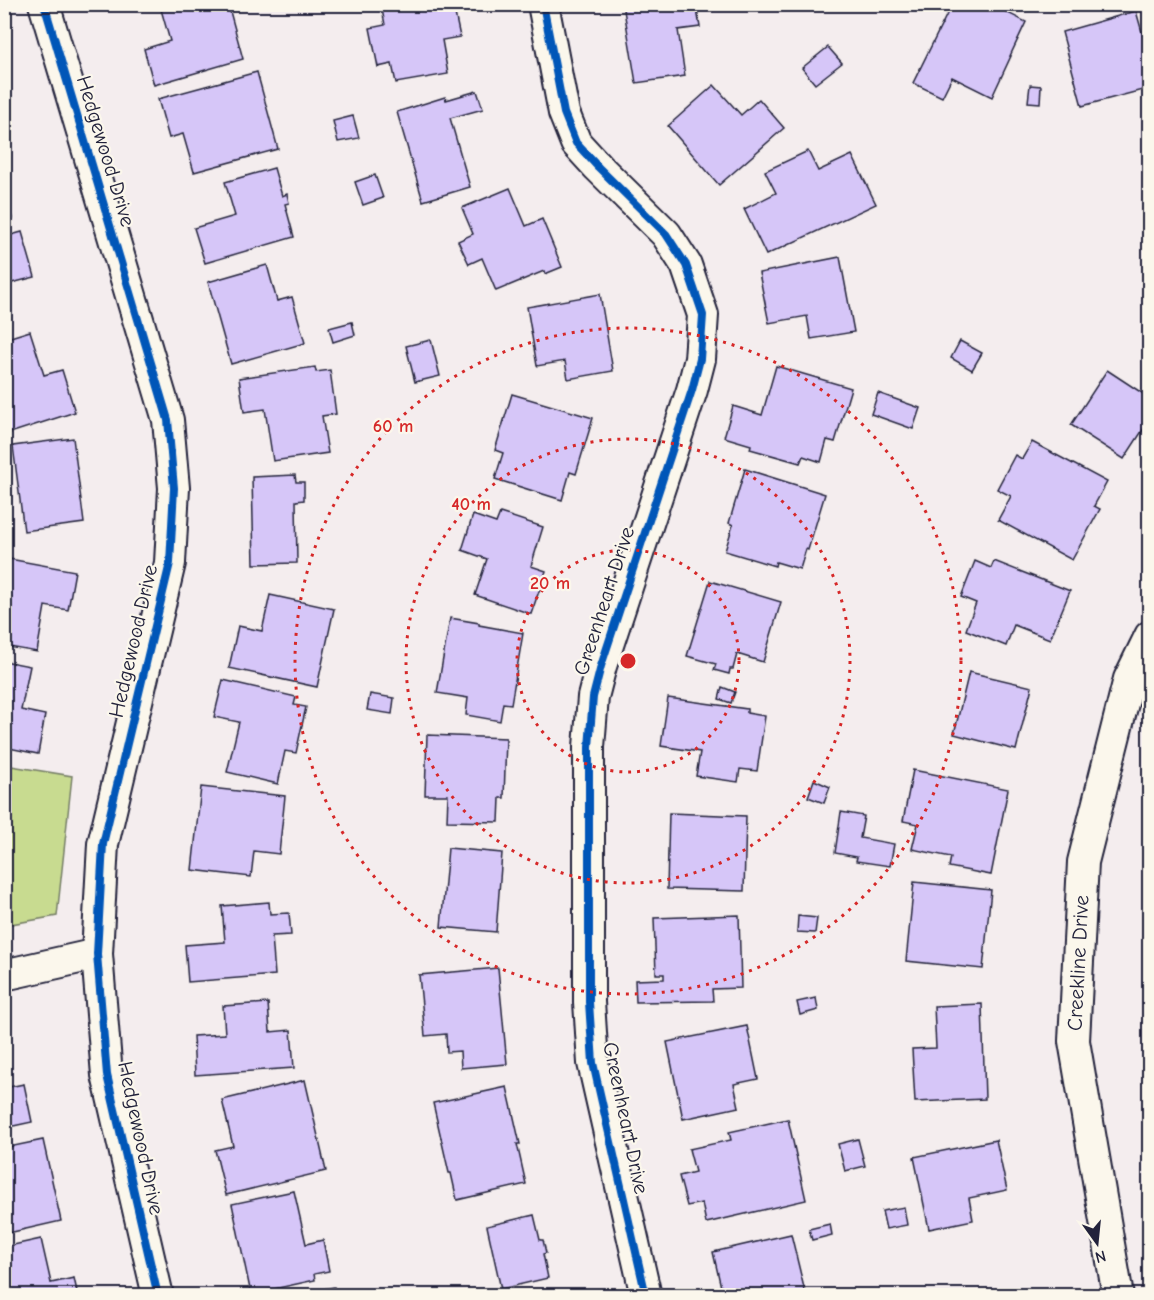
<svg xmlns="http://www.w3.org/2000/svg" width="1154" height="1300" font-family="'Comic Neue',sans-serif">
<rect width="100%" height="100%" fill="#f4edee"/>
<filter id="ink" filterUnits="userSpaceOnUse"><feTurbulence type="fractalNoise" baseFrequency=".0167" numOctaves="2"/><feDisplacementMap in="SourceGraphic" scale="12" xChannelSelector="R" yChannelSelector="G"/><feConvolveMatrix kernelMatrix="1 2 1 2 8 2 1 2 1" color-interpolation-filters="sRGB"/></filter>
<g filter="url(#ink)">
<polygon fill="#c8db90" stroke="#757e66" stroke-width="1.5" points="5,765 72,776 57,916 5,925"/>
<g fill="#d6c6f8" stroke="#22223b" stroke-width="1.5">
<polygon points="164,4 228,4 243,59 154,85 144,49 170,41 160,6"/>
<polygon points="381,4 453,4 460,37 442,40 448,74 396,83 392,64 378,67 370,28 385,25"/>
<polygon points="623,4 696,4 700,27 678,30 685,76 636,83"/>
<polygon points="952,4 990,4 1026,22 1010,56 1011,56 992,97 952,77 942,97 913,83"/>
<polygon points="1136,11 1150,60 1150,88 1082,106 1062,32"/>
<polygon points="828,47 842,63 815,84 802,68"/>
<polygon points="257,72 278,149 194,172 183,134 169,138 158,99"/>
<polygon points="714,85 741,115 759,99 784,128 719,185 668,126"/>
<polygon points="1030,85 1041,86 1040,103 1028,102"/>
<polygon points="477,91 483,109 450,118 470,187 423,201 397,112 445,97 446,100"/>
<polygon points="353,116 359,138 338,142 333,121"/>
<polygon points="808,151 818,171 852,155 876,204 766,255 744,209 776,193 765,171"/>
<polygon points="274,168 282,196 287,194 289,203 285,204 294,237 205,263 194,228 235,216 225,182"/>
<polygon points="375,175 383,198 363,205 355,182"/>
<polygon points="510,188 526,226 542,219 562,267 545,274 544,271 496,291 482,258 469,264 458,241 473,234 462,208"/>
<polygon points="4,189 12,218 4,221"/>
<polygon points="22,232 35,277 4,285 4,237"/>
<polygon points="840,257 854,332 811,339 807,316 769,323 759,273"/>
<polygon points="267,265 277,301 292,297 305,343 231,364 208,282"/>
<polygon points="600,294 613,371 568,379 565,361 537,366 527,307"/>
<polygon points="352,322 355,335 333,342 329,328"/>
<polygon points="30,331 44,375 62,370 75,412 4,435 4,339"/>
<polygon points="431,340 440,376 415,382 406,346"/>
<polygon points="960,341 982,353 972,370 951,358"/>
<polygon points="776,366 851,388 835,442 827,440 821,462 803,456 800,463 750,449 751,445 724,437 733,406 762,415"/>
<polygon points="315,367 316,372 330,370 336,414 322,416 328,453 273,461 265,409 244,412 239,378"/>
<polygon points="1107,370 1145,395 1149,390 1150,391 1150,419 1124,459 1071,425"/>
<polygon points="878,393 920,408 913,429 871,414"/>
<polygon points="512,394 593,418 576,474 570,472 562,500 495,479 503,453 495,450"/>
<polygon points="73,438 84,523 24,531 13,446"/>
<polygon points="1032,442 1107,482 1094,506 1100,509 1072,560 998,520 1011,496 997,489 1015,455 1022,459"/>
<polygon points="745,469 825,494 808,550 806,549 800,569 776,562 775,566 725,551 733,525 729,523"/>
<polygon points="295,475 296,482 304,482 304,500 296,501 297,563 254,564 252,477"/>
<polygon points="500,513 543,527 531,566 546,571 531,614 475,595 487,559 462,550 473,515 496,523"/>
<polygon points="4,558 75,571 68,610 45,606 37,652 4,646"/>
<polygon points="975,561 991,568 994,561 1070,591 1050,639 1014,625 1006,646 966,630 976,603 961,597"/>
<polygon points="710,581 781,602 763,662 737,654 733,669 730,669 729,674 714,670 716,664 687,656"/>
<polygon points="270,595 334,609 317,687 229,668 238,626 262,631"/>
<polygon points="450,618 479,623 479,625 523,633 511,704 503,703 500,721 466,715 468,698 437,693"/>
<polygon points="4,661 30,666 21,710 45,715 38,754 4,747"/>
<polygon points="969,672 1032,687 1016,750 954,734"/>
<polygon points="223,680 296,697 294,705 306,707 296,753 285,751 278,784 227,772 239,722 214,717"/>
<polygon points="722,687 735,692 731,703 719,699"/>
<polygon points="370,694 394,698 392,714 367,710"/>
<polygon points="668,698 747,709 747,713 765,716 757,771 740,769 738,782 696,776 700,752 661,746"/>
<polygon points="427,735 506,738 504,798 500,798 499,822 447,821 448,795 425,795"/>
<polygon points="913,770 1008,789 991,875 949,867 951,857 912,849 918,824 903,821"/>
<polygon points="814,780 830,787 824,803 808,797"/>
<polygon points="201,787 285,796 279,854 254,851 251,877 192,870"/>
<polygon points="841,812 864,816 860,838 894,844 890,866 856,861 857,857 835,853"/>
<polygon points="669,813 746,816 744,891 667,889"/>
<polygon points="448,848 502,853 496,932 441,927"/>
<polygon points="914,882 991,890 983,969 906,961"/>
<polygon points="269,902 270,914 289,913 291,935 272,936 275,975 188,982 185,945 225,942 222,906"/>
<polygon points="739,915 741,988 712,989 713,1001 636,1002 635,980 664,979 664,974 656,974 654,918"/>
<polygon points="798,916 817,918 815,933 797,932"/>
<polygon points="498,968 507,1064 461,1068 460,1051 447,1052 446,1034 425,1036 419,975"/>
<polygon points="816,998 818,1010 800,1015 797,1002"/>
<polygon points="268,1003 270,1032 291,1030 294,1068 195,1075 193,1036 225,1034 223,1006"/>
<polygon points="982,1004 985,1099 915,1102 912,1049 936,1048 934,1006"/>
<polygon points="747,1026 758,1079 734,1084 739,1107 683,1119 667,1042"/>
<polygon points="305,1080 326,1171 226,1195 215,1150 233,1146 222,1100"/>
<polygon points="24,1084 32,1122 4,1128 4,1088"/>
<polygon points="507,1087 520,1144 517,1144 526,1184 457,1200 451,1173 449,1173 433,1103"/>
<polygon points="788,1119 806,1200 706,1223 702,1203 687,1206 679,1176 695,1172 689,1149 731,1140 729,1132"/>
<polygon points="858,1139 865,1166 845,1171 838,1144"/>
<polygon points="43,1140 61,1221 4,1234 4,1148"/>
<polygon points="996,1140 1007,1190 969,1198 973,1220 929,1229 914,1157"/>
<polygon points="294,1191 306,1244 323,1240 329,1271 314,1274 315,1280 251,1294 232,1204"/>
<polygon points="904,1207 907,1225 886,1229 882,1211"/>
<polygon points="534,1215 540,1240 543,1240 546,1253 543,1254 548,1278 501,1289 487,1226"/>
<polygon points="830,1224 832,1235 812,1240 809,1229"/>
<polygon points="791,1234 805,1292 787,1296 723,1296 713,1252"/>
<polygon points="41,1239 51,1283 74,1278 78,1296 4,1296 4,1247"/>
<polygon points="334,1287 336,1296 317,1296 316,1290"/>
</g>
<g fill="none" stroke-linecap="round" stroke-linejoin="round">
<g stroke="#22223b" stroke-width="34">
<g id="street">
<polyline points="44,4 168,420 174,488 170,563 103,844 97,954 107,1075 158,1296"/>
<polyline points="543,4 564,113 576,143 598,167 666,234 686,265 703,315 700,359 692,390 601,666 593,697 589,747 589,1002 593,1063 646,1296"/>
<polyline points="4,975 97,954"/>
<polyline points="1118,1296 1074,1041 1083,862 1129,679 1150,636"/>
</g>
</g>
<use href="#street" stroke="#fbf7ec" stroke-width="30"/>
<g stroke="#fbf7ec" stroke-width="11">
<g id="cycleway">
<polyline points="44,4 168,420 174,488 170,563 103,844 97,954 107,1075 158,1296"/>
<polyline points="543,4 564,113 576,143 598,167 666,234 686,265 703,315 700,359 692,390 601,666 593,697 589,747 589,1002 593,1063 646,1296"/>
</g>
</g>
<use href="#cycleway" stroke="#0057b8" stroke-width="8"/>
</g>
</g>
<g fill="none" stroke="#d62828" stroke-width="3" stroke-dasharray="3 6">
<circle cx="628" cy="661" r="111"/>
<circle cx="628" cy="661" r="222"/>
<circle cx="628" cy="661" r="333"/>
</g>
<g text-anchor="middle" stroke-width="4.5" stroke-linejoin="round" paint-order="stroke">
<g font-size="21" fill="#22223b" stroke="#fbf7ec">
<text transform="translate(106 151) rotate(73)" y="7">Hedgewood Drive</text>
<text transform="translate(604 601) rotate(-72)" y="7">Greenheart Drive</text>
<text transform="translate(133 641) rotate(-77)" y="7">Hedgewood Drive</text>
<text transform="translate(1078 963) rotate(-87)" y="7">Creekline Drive</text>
<text transform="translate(626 1118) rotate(78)" y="7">Greenheart Drive</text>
<text transform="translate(141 1138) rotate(78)" y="7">Hedgewood Drive</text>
</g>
</g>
<circle cx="628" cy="661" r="9" fill="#d62828" stroke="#fbf7ec" stroke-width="3"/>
<g font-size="18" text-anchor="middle" font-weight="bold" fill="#d62828" stroke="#fbf7ec" stroke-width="4.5" stroke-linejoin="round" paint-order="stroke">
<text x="393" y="432">60 m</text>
<text x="471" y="510">40 m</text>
<text x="550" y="589">20 m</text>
</g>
<rect width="1154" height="1300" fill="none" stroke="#fbf7ec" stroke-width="24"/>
<rect x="12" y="12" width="1130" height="1276" fill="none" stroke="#22223b" stroke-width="2" filter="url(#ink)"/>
<g transform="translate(1097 1243) rotate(165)" stroke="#fbf7ec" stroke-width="4.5" paint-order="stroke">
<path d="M0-4.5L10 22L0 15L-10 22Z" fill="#22223b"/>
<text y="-9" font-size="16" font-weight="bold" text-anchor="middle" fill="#22223b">N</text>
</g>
</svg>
